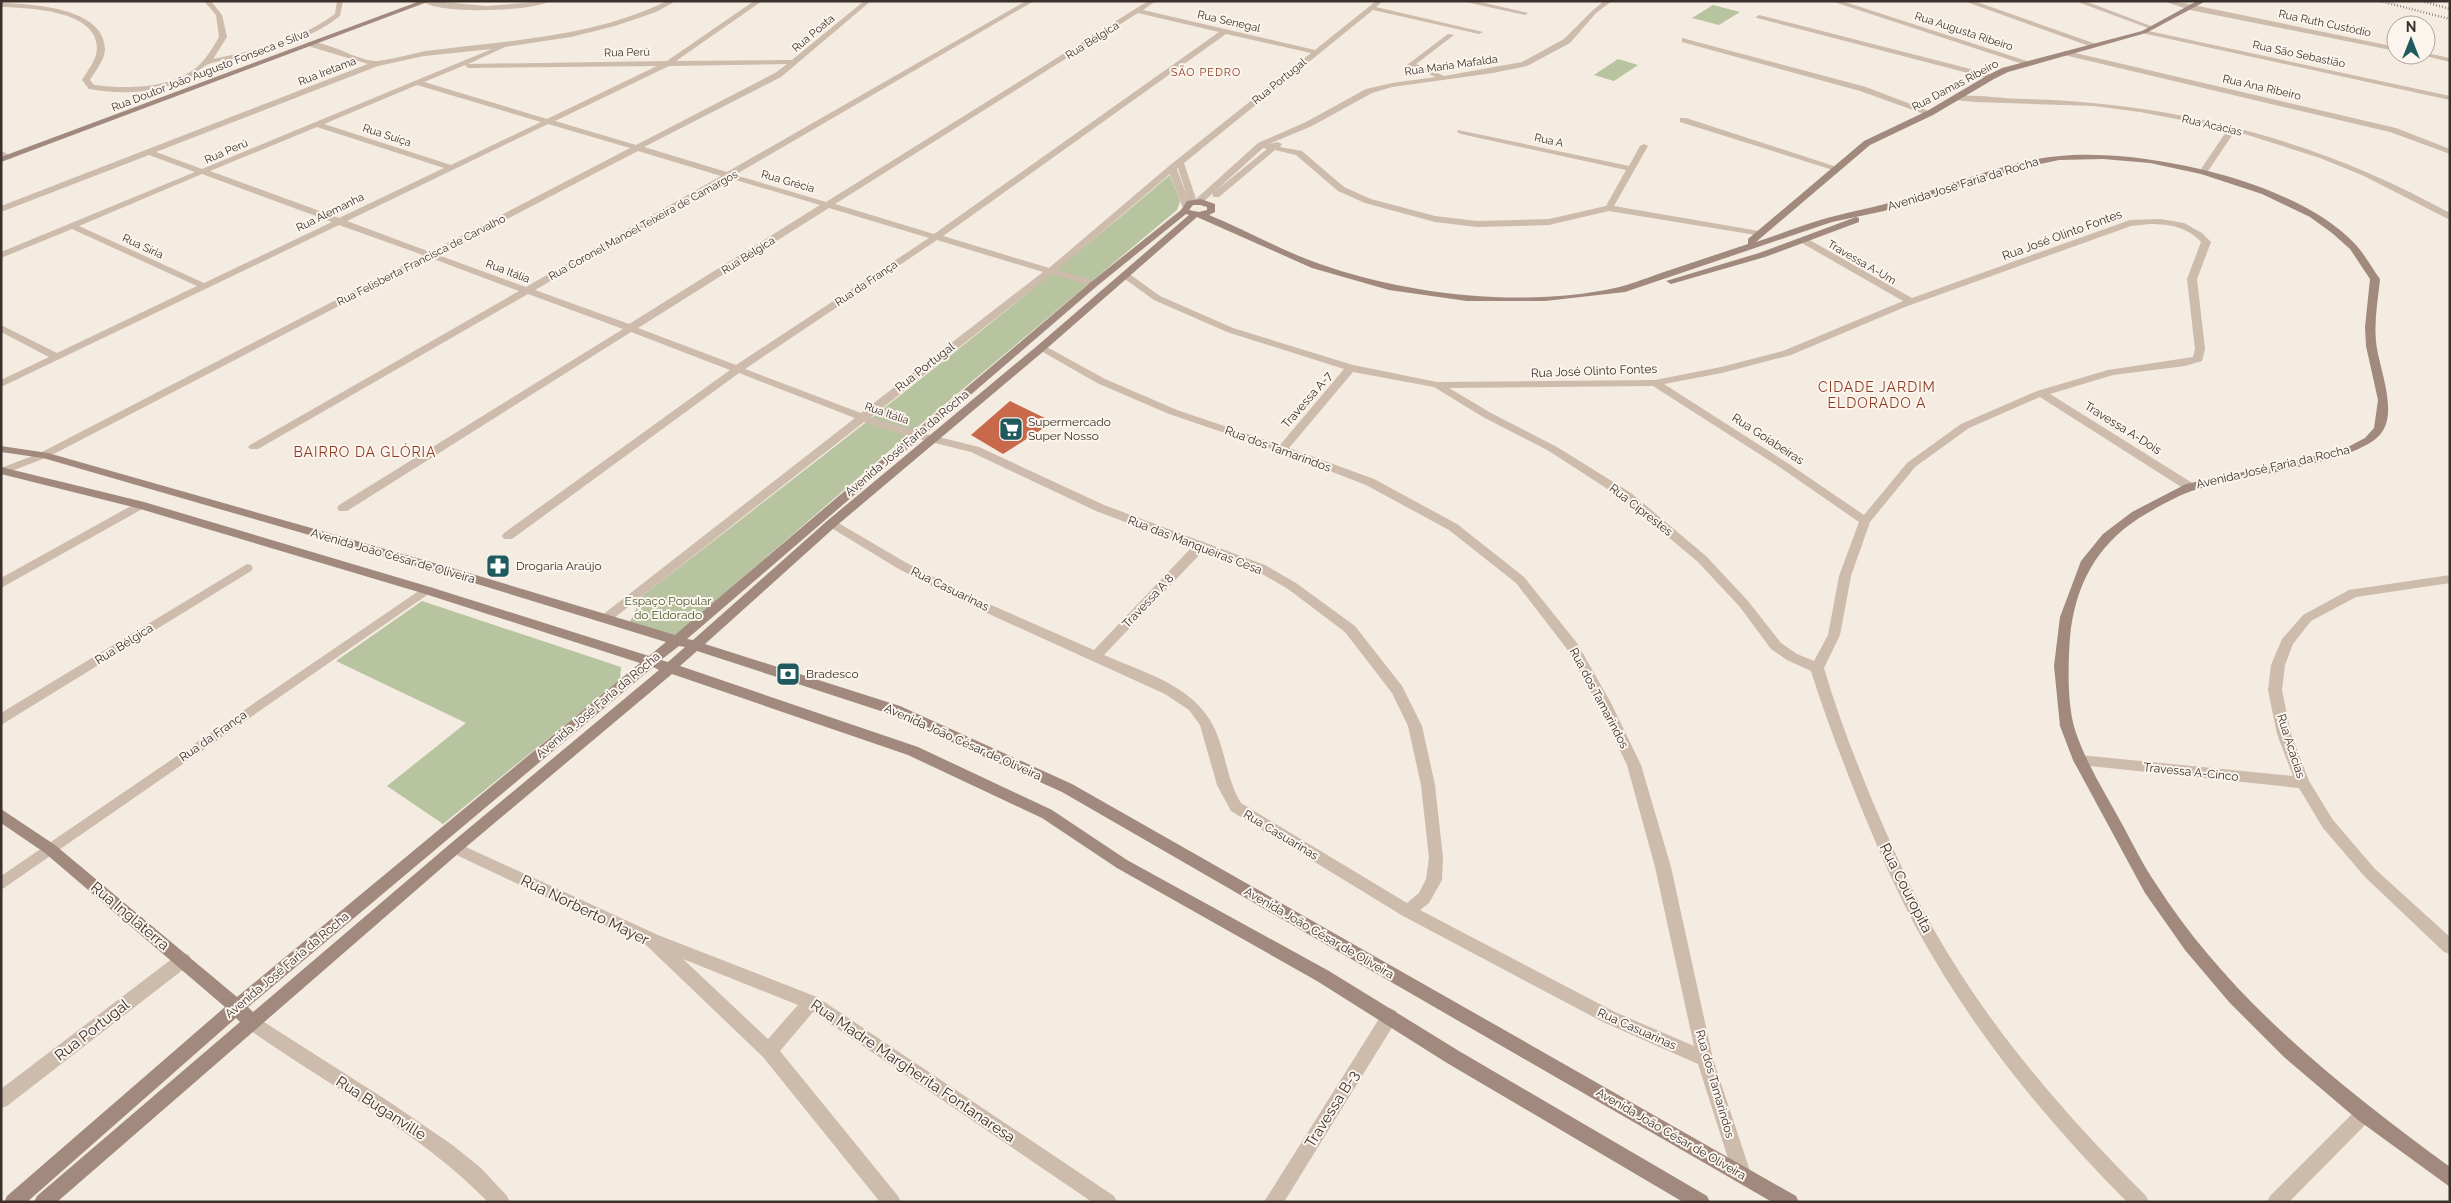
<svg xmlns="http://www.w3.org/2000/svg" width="2451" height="1203" font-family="Raleway,sans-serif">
<rect width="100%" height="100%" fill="#f4ebe1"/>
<g fill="#b8c4a0">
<polygon points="1713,5 1740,12 1719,25 1692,18"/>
<polygon points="1618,59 1638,65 1614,81 1594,75"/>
<path d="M1170 175 1180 201 1177 210 903 439 674 637 629 624 642 596C820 459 998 321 1170 175Z"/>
<polygon points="422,601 621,667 620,680 443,824 387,786 466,723 336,661"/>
</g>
<polygon fill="#c8694b" points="1010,401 1053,422 1003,454 971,435"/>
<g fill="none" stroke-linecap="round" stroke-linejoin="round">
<g fill="#cdbbac" fill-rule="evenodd">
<path d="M204 1H211L222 15 227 37 213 59C254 51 300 40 335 14L337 1H343L340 16C312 38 277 48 242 57 232 60 218 60 209 64 201 67 195 75 187 79 158 93 120 95 89 89L82 80C87 71 97 60 97 48 97 10 29 8 1 7V3C31 4 104 7 105 49 105 60 95 71 90 80L94 85C127 89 169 89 196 68 206 59 213 48 219 37L216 15Z"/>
<path d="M433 1 486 6 550 1C531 12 441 14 423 2Z"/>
<path d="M667 1H676L656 12 615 26 571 37 505 47 468 64 667 61 754 1H762L676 61 792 60 864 1H871L781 77 644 147 727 172 1026 1H1034L735 175 826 202 1148 1H1156L1143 10 1315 50 1376 1H1383L1376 7 1483 32 1479 34 1373 10 1184 163 1196 199 1258 143 1306 122 1366 89 1392 83 1436 77 1407 65 1448 34 1454 35 1416 64 1444 76 1522 62 1564 39 1592 11 1604 1H1612L1596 13 1570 43 1527 66 1493 73 1392 87 1372 93 1312 126 1269 144 1278 142 1282 144 1280 147 1302 151 1344 187 1371 199 1435 216 1477 221 1549 219 1606 206 1626 170 1461 134 1457 132 1458 130 1629 166 1640 146 1644 144 1648 146 1614 206 1759 231 1763 234 1762 236 1609 211 1549 225 1477 227 1435 222 1365 203 1338 191 1296 155 1275 150 1219 197H1213V193L1267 149 1263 148 1201 204 1193 205 1189 203V208L1182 206 1170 174 1057 270 1097 282V286H1091L1052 274 871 417 918 432 979 447 1104 505 1265 565 1296 583 1355 626 1402 686 1422 726 1435 785 1443 858 1442 880 1429 903 1420 910 1615 1012 1694 1046 1655 867 1627 765 1597 703 1567 649 1516 583 1449 530 1366 485 1278 451 1169 414 1097 383 1036 348 1041 345 1045 346 1105 379 1177 410 1280 445 1344 369 1227 332 1154 300 1122 277V273H1128L1160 296 1233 328 1353 365 1437 382 1655 380 1721 367 1783 351 1903 301 1800 242V238H1806L1912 298 2130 220 2160 219 2184 223 2202 233 2211 242 2197 279 2205 349 2202 361 2185 366 2113 375 2050 394 2194 484 2196 487 2194 490H2186L2040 397 1969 428 1915 467 1870 522 1851 576 1840 635 1824 668C1837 713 1854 756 1872 800 1891 844 1910 888 1934 930 1990 1029 2066 1116 2146 1196L2149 1202H2127C2049 1124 1977 1036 1923 940 1897 894 1876 844 1856 795 1840 754 1824 713 1811 671L1787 660 1771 649 1740 607 1698 562 1623 499 1549 451 1483 417 1434 387 1353 372 1289 448 1374 479 1457 524 1524 577 1577 643 1611 703 1641 765 1671 867 1713 1059 1751 1174 1748 1180 1742 1183 1736 1180 1733 1174 1698 1064 1603 1022 1403 916 1231 811 1217 785 1200 725 1189 710 1165 694 967 604 897 568 825 524 831 520 835 521 905 562 975 598 1094 650 1192 547 1096 511 971 452 911 437 864 422 609 622H601L599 619 601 616 855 418 739 373 512 539H504L502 536 504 533 730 370 631 332 347 511H339L337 508 339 505 623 329 528 294 258 449H250L248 447 250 445 519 291 431 258 48 457 1 475V468L40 453 423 255 339 225 1 387V380L49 357 1 332V325L57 353 197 286 72 229 1 258V252L195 172 149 155 1 212V206L368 64 308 46V42C328 41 354 59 374 61 382 62 415 53 426 51 509 40 591 38 667 1ZM1138 13 1219 32 934 234 835 204ZM1226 34 1311 53 1169 166 1049 268 943 236ZM492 49 202 169 156 152 378 66 424 56ZM787 64 775 73 636 145 555 121 669 66ZM465 65 468 68 657 66 547 119 424 82ZM417 85 541 122 451 165 324 124ZM548 124 630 148 430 252 347 221ZM317 127 444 168 339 218 210 171ZM638 151 721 176 526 287 438 255ZM1178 168 1188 199 1177 169ZM202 174 332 222 204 283 79 226ZM729 178 820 205 629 324 535 290ZM829 208 929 238 736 365 638 328ZM2150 224C2170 224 2187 227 2201 242L2187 279 2195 349 2193 357 2108 370 2037 391 1961 424 1907 463 1864 515 1789 464 1664 384 1722 373 1791 355 1905 307 2131 226ZM937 240 1043 272 861 413 745 369ZM1653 386 1781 468 1859 522 1839 576 1828 635 1814 661 1797 654 1781 643 1748 601 1706 556 1631 493 1557 447 1491 413 1449 388ZM1203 551 1257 571 1288 589 1345 632 1392 693 1408 726 1421 785 1429 858 1426 879 1419 893 1407 903 1241 803C1228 782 1226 757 1217 734 1199 687 1147 674 1104 655Z"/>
<polygon points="1461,1 1476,1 1528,13 1525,15"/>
<polygon points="1831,1 1842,1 2033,63 2026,65"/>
<polygon points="1964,1 1974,1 2099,45 2092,47"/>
<polygon points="2075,1 2085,1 2156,28 2151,29"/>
<polygon points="2163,1 2174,1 2396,47 2396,51 2190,10"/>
<polygon points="1759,15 1994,75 1995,77 1991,79 1757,18 1756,17"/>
<polygon points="2144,30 2450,96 2450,100 2142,33 2140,32"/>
<polygon points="1682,38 1866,87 1934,113 1927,115 1860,91 1682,42"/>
<polygon points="2067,51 2396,128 2450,149 2450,154 2390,132 2064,55 2064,51"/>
<polygon points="2426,53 2450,58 2450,62 2421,55 2426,55"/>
<path d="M1955 96C1972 94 2005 99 2023 99 2174 102 2318 140 2450 213V220L2364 176 2320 158 2235 131 2206 174H2200L2199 172 2228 129 2140 112 2094 106 1975 102 1955 100Z"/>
<polygon points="1680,118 1686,118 1840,168 1833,170 1680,122"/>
<polygon points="1,151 14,157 10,159 1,156"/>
<polygon points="140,501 146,505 144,508 1,588 1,578"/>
<polygon points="247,564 251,565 253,568 251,571 1,725 1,713"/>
<polygon points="2450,575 2450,583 2356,597 2311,621 2293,644 2285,665 2282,690 2291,734 2309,781 2333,820 2375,869 2450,937 2450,954 2444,952 2365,877 2323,828 2299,788 2080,765 2075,764 2073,760 2075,756 2080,755 2293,776 2277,734 2268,690 2271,665 2282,639 2303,615 2349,590"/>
<polygon points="426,586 432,590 430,593 1,890 1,876"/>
<path d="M455 842 658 935 817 997 1114 1196 1117 1202H1092L813 1012 780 1051 898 1196 901 1202H880L763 1057 645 944 450 852 448 848 450 844ZM683 959 798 1005 768 1039Z"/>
<polygon points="183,953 189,955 191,960 189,965 7,1106 1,1108 1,1089 177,955"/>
<polygon points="1390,1008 1396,1011 1398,1016 1396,1021 1284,1202 1264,1202 1384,1011"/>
<path d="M253 1015 388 1101 451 1144 481 1168 507 1196 510 1202H488C418 1130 328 1086 247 1028L245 1023 247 1018Z"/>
<polygon points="2364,1106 2370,1108 2373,1114 2370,1120 2289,1202 2267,1202 2270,1196 2358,1108"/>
</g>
<g fill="#a18a7d" fill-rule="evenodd">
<polygon points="420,1 430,1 1,162 1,157"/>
<path d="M2197 1H2206L2146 33 2008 72 1994 79 1933 115 1870 145 1756 242C1780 234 1803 225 1827 218 1856 210 1886 205 1915 196 1962 181 2011 160 2060 156 2143 148 2298 181 2356 245 2365 255 2372 268 2380 279 2378 300 2374 320 2376 341 2378 366 2398 409 2382 432 2361 464 2235 476 2195 490 2178 495 2154 509 2139 518 2096 546 2075 586 2070 637 2068 664 2067 704 2075 730 2086 763 2105 793 2122 824 2133 844 2143 865 2156 884 2230 1000 2340 1086 2450 1167V1187L2358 1120 2284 1057 2229 1002 2185 950 2145 893 2073 760 2060 726 2054 666 2060 617 2081 561 2103 534 2132 512 2186 484 2287 463 2348 447 2365 438 2374 428 2378 400 2366 346 2365 327 2370 279 2350 249 2332 233 2310 217 2262 194 2201 174 2150 163 2103 159 2059 160 2016 169 1884 211 1832 222 1625 292 1545 301H1467L1389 290 1312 268 1197 217 1045 350 835 527 705 644 900 706 1072 784 1796 1196 1799 1202H1772L1062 792 890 714 697 651 680 666 918 747 1052 810 1127 860 1329 971 1459 1051 1707 1196 1710 1202H1683L1447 1063 1317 981 1117 868 1042 818 908 755 672 674 460 852 57 1202H34L37 1196 240 1022 236 1018 27 1202H4L7 1196 225 1007 45 853 1 823V809L55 845 237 997 640 663 422 593 137 508 1 474V467L144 502 430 587 649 656 666 642 451 576 43 458 1 452V446L48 453 459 570 675 635 1091 282 1181 210 1187 201 1201 199 1215 204V212L1209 215C1246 230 1282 251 1320 264 1407 295 1524 308 1615 288 1629 285 1644 279 1658 274 1688 264 1718 254 1748 244V239L1864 141 1927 111 1988 75 2002 68 2142 31ZM1193 205H1200L1207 207V210L1199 212 1189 210ZM1186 214 1189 215 1037 346 827 521 693 640 687 639 1097 286ZM679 646 685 647 668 662 661 660ZM653 667 659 670 450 844 253 1012 248 1007Z"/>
<polygon points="1856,217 1859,218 1859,222 1765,257 1671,284 1666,281 1759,253"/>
</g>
<g stroke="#3b302b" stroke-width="2.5" stroke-dasharray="0.5 2.5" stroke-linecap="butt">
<polyline points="2380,1 2450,19"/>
<polyline points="2422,1 2450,9"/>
</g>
</g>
<defs>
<g id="supermarket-square" transform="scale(1.25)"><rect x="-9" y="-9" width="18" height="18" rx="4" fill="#1f5a5e" stroke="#fbf5ee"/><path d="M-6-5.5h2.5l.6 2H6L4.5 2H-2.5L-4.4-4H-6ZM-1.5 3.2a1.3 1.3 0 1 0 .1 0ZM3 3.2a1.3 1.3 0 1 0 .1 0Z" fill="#fff"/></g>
<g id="pharmacy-square" transform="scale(1.25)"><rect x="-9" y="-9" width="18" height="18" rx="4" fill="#1f5a5e" stroke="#fbf5ee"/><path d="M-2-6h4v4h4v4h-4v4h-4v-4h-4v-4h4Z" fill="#fff"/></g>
<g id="bank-square" transform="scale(1.25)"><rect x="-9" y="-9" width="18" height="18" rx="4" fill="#1f5a5e" stroke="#fbf5ee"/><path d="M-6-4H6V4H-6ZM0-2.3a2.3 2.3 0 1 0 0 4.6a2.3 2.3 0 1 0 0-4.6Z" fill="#fff"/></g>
</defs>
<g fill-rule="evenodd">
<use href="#supermarket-square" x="1011" y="429"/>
<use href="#pharmacy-square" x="498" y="566"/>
<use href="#bank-square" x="788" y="674"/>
</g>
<g text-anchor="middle" stroke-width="4" stroke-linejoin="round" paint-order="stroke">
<g font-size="11" fill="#3b302b" stroke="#fbf5ee">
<text transform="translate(1229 21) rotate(13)" y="4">Rua Senegal</text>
<text transform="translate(2325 23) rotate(12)" y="4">Rua Ruth Custódio</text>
<text transform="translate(1964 31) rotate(18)" y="4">Rua Augusta Ribeiro</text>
<text transform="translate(813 33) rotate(-40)" y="4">Rua Poata</text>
<text transform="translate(1092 40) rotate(-32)" y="4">Rua Bélgica</text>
<text transform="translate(627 52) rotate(-1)" y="4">Rua Perú</text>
<text transform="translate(2299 54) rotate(12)" y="4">Rua São Sebastião</text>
<text transform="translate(1451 65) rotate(-8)" y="4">Rua Maria Mafalda</text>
<text transform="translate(210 70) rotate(-21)" y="4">Rua Doutor João Augusto Fonseca e Silva</text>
<text transform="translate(327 71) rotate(-21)" y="4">Rua Iretama</text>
<text transform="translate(1279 81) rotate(-39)" y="4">Rua Portugal</text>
<text transform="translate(1955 85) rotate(-28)" y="4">Rua Damas Ribeiro</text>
<text transform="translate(2262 87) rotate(13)" y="4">Rua Ana Ribeiro</text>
<text transform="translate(2212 125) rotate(13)" y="4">Rua Acácias</text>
<text transform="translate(387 135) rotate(18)" y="4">Rua Suíça</text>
<text transform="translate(1549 140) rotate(12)" y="4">Rua A</text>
<text transform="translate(226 151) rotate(-23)" y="4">Rua Perú</text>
<text transform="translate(788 181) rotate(16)" y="4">Rua Grécia</text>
<text transform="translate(330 212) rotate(-26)" y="4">Rua Alemanha</text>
<text transform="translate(643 225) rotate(-29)" y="4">Rua Coronel Manoel Teixeira de Camargos</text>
<text transform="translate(143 246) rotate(25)" y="4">Rua Síria</text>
<text transform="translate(748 255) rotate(-32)" y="4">Rua Bélgica</text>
<text transform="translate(421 260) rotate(-27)" y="4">Rua Felisberta Francisca de Carvalho</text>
<text transform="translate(1862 262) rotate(30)" y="4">Travessa A-Um</text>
<text transform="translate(508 271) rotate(21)" y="4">Rua Itália</text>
<text transform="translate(866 283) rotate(-34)" y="4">Rua da França</text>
<text transform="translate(887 413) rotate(19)" y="4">Rua Itália</text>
</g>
<g font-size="11" letter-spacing="1" fill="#8c3b22" stroke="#fbf5ee">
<text x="1206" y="76">SÃO PEDRO</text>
</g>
<g font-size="12" fill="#3b302b" stroke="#fbf5ee">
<text transform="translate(1963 184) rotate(-17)" y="4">Avenida José Faria da Rocha</text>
<text transform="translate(2062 235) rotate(-20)" y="4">Rua José Olinto Fontes</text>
<text transform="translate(925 367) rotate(-38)" y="4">Rua Portugal</text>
<text transform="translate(1594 371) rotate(-2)" y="4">Rua José Olinto Fontes</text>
<text transform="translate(1307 400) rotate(-49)" y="4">Travessa A-7</text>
<text transform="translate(2123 428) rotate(32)" y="4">Travessa A-Dois</text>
<text transform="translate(1768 439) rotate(33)" y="4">Rua Goiabeiras</text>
<text transform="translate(907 443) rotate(-40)" y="4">Avenida José Faria da Rocha</text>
<text transform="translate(1278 449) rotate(20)" y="4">Rua dos Tamarindos</text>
<text transform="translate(2273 467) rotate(-13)" y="4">Avenida José Faria da Rocha</text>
<text transform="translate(1641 510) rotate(38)" y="4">Rua Ciprestes</text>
<text transform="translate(1195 545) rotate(21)" y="4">Rua das Manqueiras Cesa</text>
<text transform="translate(393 556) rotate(16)" y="4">Avenida João César de Oliveira</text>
<text transform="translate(950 589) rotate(26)" y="4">Rua Casuarinas</text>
<text transform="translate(1148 601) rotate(-47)" y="4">Travessa A 8</text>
<text transform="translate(124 644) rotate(-32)" y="4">Rua Bélgica</text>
<text transform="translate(1599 698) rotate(62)" y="4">Rua dos Tamarindos</text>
<text transform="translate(598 705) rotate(-40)" y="4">Avenida José Faria da Rocha</text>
<text transform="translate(213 736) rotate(-35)" y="4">Rua da França</text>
<text transform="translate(963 742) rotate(24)" y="4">Avenida João César de Oliveira</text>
<text transform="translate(2291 746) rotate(72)" y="4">Rua Acácias</text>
<text transform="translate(2191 772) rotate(6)" y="4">Travessa A-Cinco</text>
<text transform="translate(1281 835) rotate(31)" y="4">Rua Casuarinas</text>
<text transform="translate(1319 933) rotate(30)" y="4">Avenida João César de Oliveira</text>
<text transform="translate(287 965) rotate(-40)" y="4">Avenida José Faria da Rocha</text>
<text transform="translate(1637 1029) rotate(24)" y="4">Rua Casuarinas</text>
<text transform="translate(1715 1084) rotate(74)" y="4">Rua dos Tamarindos</text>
<text transform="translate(1671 1134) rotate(30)" y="4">Avenida João César de Oliveira</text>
</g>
<g font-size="12" fill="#3b302b" stroke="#fbf5ee" text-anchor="start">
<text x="1028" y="426">Supermercado<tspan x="1028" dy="14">Super Nosso</tspan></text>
<text x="516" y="570">Drogaria Araújo</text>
<text x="806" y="678">Bradesco</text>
</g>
<g font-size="12" fill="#4a5a2e" stroke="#fbf5ee">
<text x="668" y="605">Espaço Popular<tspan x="668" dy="14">do Eldorado</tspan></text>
</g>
<g font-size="14" letter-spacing="1" fill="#8c3b22" stroke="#fbf5ee">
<text x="1877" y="392">CIDADE JARDIM<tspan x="1877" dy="16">ELDORADO A</tspan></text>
<text x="365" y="457">BAIRRO DA GLÓRIA</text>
</g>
<g font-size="15" fill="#3b302b" stroke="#fbf5ee">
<text transform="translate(1906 888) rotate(63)" y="5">Rua Couropita</text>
<text transform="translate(585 910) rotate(26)" y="5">Rua Norberto Mayer</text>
<text transform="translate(130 916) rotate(40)" y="5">Rua Inglaterra</text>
<text transform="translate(92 1030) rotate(-38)" y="5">Rua Portugal</text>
<text transform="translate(913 1071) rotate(34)" y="5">Rua Madre Margherita Fontanaresa</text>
<text transform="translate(381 1108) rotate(33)" y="5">Rua Buganville</text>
<text transform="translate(1332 1109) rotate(-58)" y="5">Travessa B-3</text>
</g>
</g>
<rect width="2451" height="1203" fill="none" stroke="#3b302b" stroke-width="5"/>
<g transform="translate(2411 40)"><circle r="24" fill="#fbf5ee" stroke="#aea6a0"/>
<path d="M0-4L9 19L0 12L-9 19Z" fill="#1f5a5e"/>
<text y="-8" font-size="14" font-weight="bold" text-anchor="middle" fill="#3b302b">N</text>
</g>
</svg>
